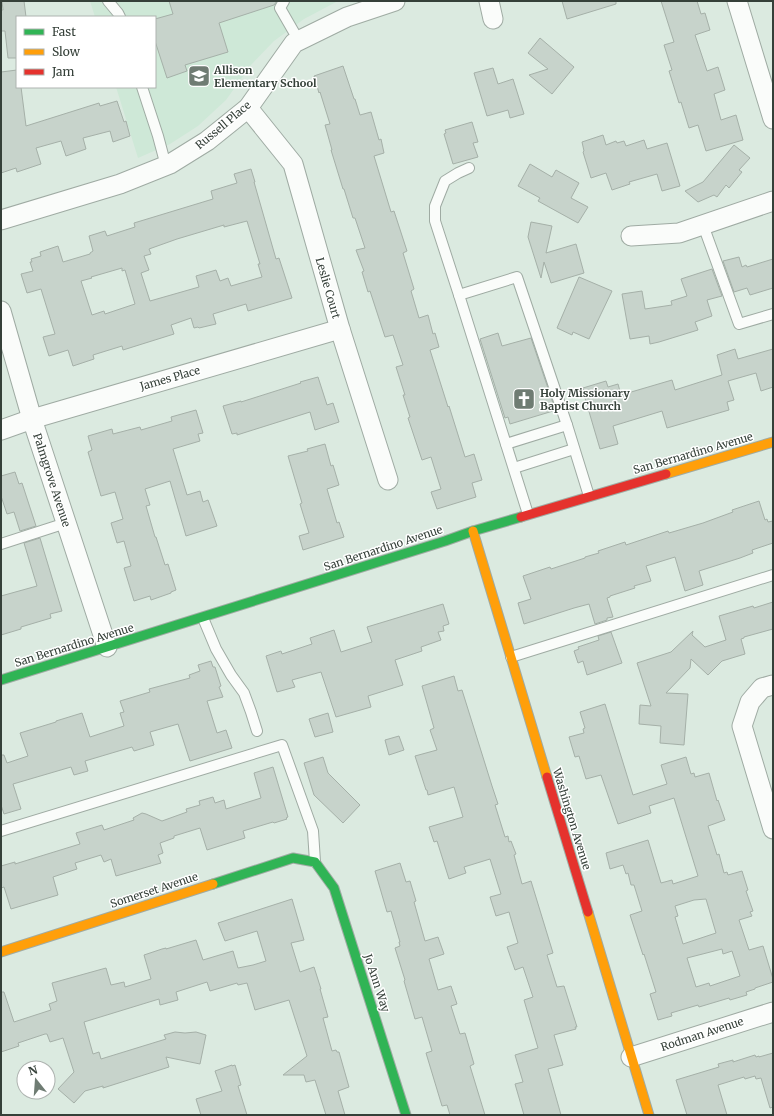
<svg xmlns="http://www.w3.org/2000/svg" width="774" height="1116" font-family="Merriweather,serif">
<rect width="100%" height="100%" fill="#dbeae0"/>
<polygon fill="#cee8d7" points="90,1 338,1 304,19 274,41 251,65 226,100 198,126 170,144 138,158 116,87 155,87 155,17 95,17"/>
<g fill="#c7d3cb" stroke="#a5b0a8" fill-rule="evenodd">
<polygon points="2,1 24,1 26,17 17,17 17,58 8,58 5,31 1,31 1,10 3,10"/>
<polygon points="169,1 277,1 274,5 219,23 228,52 185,65 187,71 167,78 155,41 155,19 173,14"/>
<polygon points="562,1 616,1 616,4 567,19"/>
<polygon points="661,1 697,1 701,14 705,13 710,30 695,35 707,71 718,67 725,90 714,94 721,120 736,115 743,140 706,151 698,125 689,128 681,102 679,103 669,71 672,70 664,45 674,42"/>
<polygon points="540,38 574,67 552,94 529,75 548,69 528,53"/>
<polygon points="343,66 354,99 355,99 360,115 371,112 379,140 381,139 384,153 374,156 391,212 394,211 407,251 403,253 414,289 411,291 419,318 428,315 433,334 435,333 439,347 430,350 448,407 449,406 465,457 474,454 482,480 472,483 476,497 437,509 431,492 441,489 431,457 422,460 408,418 410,417 403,395 405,395 396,367 403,365 393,335 385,337 370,291 368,292 362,272 364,271 356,250 365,248 355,218 353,218 344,189 343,189 331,150 332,150 325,125 330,124 320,92 319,93 314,76"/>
<polygon points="493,68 498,84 513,79 524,114 510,118 508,110 487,116 474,73"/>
<polygon points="17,70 17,87 21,87 26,126 99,103 100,106 117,101 124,122 126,121 130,136 113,142 110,131 83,138 86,149 66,156 61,141 36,148 41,164 17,172 16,168 1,173 1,72"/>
<polygon points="472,122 478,142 473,143 478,157 453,164 444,134 446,133 445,130"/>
<polygon points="603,135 606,145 616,141 617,143 624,141 626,146 644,140 647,149 667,143 680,186 662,191 657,174 629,182 630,184 612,190 606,173 591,178 583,152 584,151 582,142"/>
<polygon points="734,145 750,158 739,170 742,172 729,188 726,185 717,197 714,195 698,202 685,191 703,182"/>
<polygon points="530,164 552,177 556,170 579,183 571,198 588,207 578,223 538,201 540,198 518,186"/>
<path d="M251 169 255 182H254L276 259 279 258 292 298 248 311 246 304 213 314 216 324 199 328 198 327 194 328 191 318 171 325 174 334 123 350 122 346 93 355 94 359 73 366 68 350 49 356 43 337 55 334 41 289 27 293 21 274 33 271 30 262H32L31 259 41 256 40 252 58 246 63 262 90 254V253L93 251 89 236 105 231 107 236 135 227 134 223 213 199 211 191 237 183 234 174ZM247 221 260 264H258L262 277 231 286 228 278 220 281 216 270 196 276 199 287 150 301 141 273 149 270 144 256 151 254 149 249 177 239 224 225V227ZM122 268V271L125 270 135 304 105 314 104 311 92 315 81 281 92 278 91 277Z"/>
<polygon points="531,222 552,226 546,253 576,244 584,273 551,283 544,262 541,278 528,237"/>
<polygon points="739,257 742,267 746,265 747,267 773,259 773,288 750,295 747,288 734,292 723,261"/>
<polygon points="712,269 722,296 707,300 712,316 695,322 698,330 659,342 650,344 649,336 630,339 622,294 642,291 645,309 672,305 671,301 687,296 681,279"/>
<polygon points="579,277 612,291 589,339 573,332 572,335 557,328"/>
<polygon points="498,333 502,346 531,338 553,403 551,404 553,411 510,424 508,417 505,418 480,339"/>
<polygon points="735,349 738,359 773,349 773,387 761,391 756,373 728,381 734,400 727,402 729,410 667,428 662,411 613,426 618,444 600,449 585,398 586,397 583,388 606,381 608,387 618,384 621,395 672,380 675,390 722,375 717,355"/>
<polygon points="318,377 327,405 333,403 339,422 315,430 310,412 237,435 237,433 232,434 223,406 241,401 241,402 301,383 300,382"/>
<polygon points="196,410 203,433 198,434 200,441 173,449 187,495 200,491 203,502 208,500 217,526 186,536 170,481 145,489 150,505 146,506 155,537 156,537 165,565 168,564 176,590 171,592 171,593 151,600 150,596 134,601 124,568 131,566 124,541 117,543 111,523 123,519 115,492 101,496 88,452 92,450 88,436 112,429 113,434 140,427 141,430 172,421 171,417"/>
<polygon points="325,444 331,466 333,465 339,485 327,489 337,523 339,522 344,537 303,550 299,536 309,533 300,504 302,503 288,456 308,451 307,449"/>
<polygon points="15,472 19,484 22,483 36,526 20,531 14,512 7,514 1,496 1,476"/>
<polygon points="759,501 765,520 767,519 768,522 773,521 773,543 752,550 753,553 740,558 699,571 703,585 685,591 675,557 646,566 651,581 634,586 635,588 610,596 610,597 607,598 613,617 607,618 607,620 595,624 589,604 574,608 524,624 518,603 531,599 523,576 550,567 551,569 585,558 585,557 599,553 598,551 625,542 626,545 668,531 669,533 703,523 733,512 732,510"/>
<polygon points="40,538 62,611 50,614 51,618 21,627 21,629 1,635 1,596 37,586 24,543"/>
<polygon points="773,602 773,629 744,637 744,638 741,639 745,654 722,661 708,675 691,659 690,668 666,693 688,694 684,745 660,743 661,726 639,724 640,705 651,706 637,663 671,652 693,631 692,635 705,647 726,640 719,616 753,606 754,608"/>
<polygon points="443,604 449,624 443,626 444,631 438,632 441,640 421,647 422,651 395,660 403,685 368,696 371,707 336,717 321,672 292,680 295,687 277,692 266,656 281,651 282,654 312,644 310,638 334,630 341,652 372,642 367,627"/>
<polygon points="611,632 622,663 587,675 583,661 578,663 574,651 579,649 578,647 599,640 598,636"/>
<polygon points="211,661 213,667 215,667 221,686 219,687 223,697 207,701 217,733 226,730 232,748 190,761 178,724 150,732 154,745 134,751 132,747 85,761 88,771 74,775 71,767 13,784 21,809 4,814 1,805 1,755 4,755 7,763 28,756 20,733 56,722 56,721 82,713 90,737 124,726 120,713 124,712 120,701 150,692 149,689 190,678 189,675 200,671 198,665"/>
<polygon points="454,676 458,691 462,690 492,786 498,804 495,805 505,837 508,836 509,842 511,841 516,854 514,855 522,884 531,881 553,953 547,955 557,987 564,986 577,1027 575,1027 576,1029 554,1035 563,1065 548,1069 561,1115 524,1115 515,1084 523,1082 515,1055 538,1048 524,1000 533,997 523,967 515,970 507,947 518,943 509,912 496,916 490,897 501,894 490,859 464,867 466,873 449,879 437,841 434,842 429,827 463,817 454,787 428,795 427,790 426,790 415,756 437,750 430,730 434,728 422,686"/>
<path d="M605 704 633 795 667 784 661 765 686 757 691 774 694 773 695 777 709 773 717 801 718 800 725 820 708 826 717 855 719 854 724 873 727 872 728 875 742 871 748 890 746 891 753 911 750 912 752 916 739 920 749 950 763 946 773 979V982L755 988V989L746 992 747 995 730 1000 729 998 699 1007 698 1005 671 1013 672 1016 658 1020 650 994 656 992 644 954 643 955 630 915 642 911 634 885H631L628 873 626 874 623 865 610 869 606 853 648 840 661 883 672 880 673 884 698 876 674 798 649 806 651 813 618 824 601 775 586 779 579 756 575 757 569 737 584 733 583 729 585 728 580 712ZM706 899 716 933 683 944 675 917 678 916 675 906 694 900ZM722 949 723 954 732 951 740 976 710 986 709 983 696 987 687 958Z"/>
<polygon points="328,713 333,732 315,737 309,719"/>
<polygon points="399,736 404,750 389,755 385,740"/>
<polygon points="323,757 328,773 360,805 343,823 314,795 304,763"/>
<polygon points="273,767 288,817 286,818 287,819 274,823 273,822 243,831 245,838 207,850 200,828 174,836 174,838 160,843 163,853 158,855 161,863 116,876 111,859 104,862 101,855 75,863 77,869 53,877 58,895 11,909 4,887 1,888 1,866 15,862 15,864 80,844 76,833 102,825 104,830 134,820 133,818 142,813 146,814 162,821 187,812 186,809 200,805 199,801 213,797 215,803 224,800 226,809 261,798 254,773"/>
<polygon points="400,863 406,882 410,881 416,901 414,902 425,941 438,937 444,954 429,959 438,990 451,986 457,1004 451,1006 460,1034 465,1033 474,1064 470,1066 485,1115 450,1115 447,1105 442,1106 426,1053 432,1051 422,1017 415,1019 404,981 405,980 395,948 400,946 399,942 400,942 391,911 387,912 375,871"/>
<polygon points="292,899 304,940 291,943 300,972 314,967 321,989 320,989 328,1017 323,1018 332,1051 336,1050 337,1052 339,1052 349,1087 338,1091 345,1115 326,1115 315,1080 306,1082 304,1075 283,1075 307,1056 289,1000 255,1010 247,983 238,985 237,983 210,991 207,982 176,992 178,1000 160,1005 159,999 84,1022 93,1054 99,1052 101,1059 166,1039 164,1035 175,1032 185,1033 196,1032 206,1035 200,1064 166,1057 169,1067 103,1088 103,1086 85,1091 74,1103 58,1089 74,1072 63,1038 50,1042 47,1034 45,1034 18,1043 19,1046 1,1052 1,992 4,992 14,1022 51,1010 49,1004 57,1001 52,983 106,968 111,985 124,982 125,987 151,979 144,955 162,949 166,948 166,949 196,940 203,960 233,951 238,968 253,965 266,961 257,931 225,941 218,923"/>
<polygon points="773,1053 773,1107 770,1108 761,1078 756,1079 755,1076 745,1079 744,1077 718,1085 727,1115 687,1115 676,1080 719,1067 718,1064 733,1060 733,1062 755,1055 756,1057 759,1056 759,1057"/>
<polygon points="232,1065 232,1066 235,1065 241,1085 238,1086 247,1115 201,1115 196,1099 222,1091 215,1071"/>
</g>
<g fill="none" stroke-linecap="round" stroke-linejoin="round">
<g stroke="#9faba3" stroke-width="12">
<g id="lane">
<polyline points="108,1 118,13 120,17"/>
<polyline points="284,1 280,8 299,41"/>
<polyline points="142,87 158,136 166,166"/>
<polyline points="703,225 739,324 773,314"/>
<polyline points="459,295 435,221 435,206 445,181 458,173 469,168"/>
<polyline points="506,444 567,425"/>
<polyline points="514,468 574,449"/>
<polyline points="528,514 459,295 517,277 567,425 589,496"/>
<polyline points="1,544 66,523"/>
<polyline points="203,618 216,649 231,675 244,693 251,712 257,731"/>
<polyline points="511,657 773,575"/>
<polyline points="1,831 282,745 313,831 315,862"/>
</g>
</g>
<g stroke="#9faba3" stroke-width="21">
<g id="street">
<polyline points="489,1 493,19"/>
<polyline points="737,1 773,119"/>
<polyline points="248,108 293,164 340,329 388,480"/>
<polyline points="1,220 120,184 170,164 207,141 248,108 294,43 347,17 395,1"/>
<polyline points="631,236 679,233 773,201"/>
<polyline points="1,311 32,419 107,647"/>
<polyline points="1,430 32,419 340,329"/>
<polyline points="773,685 762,688 750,702 742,726 773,829"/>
<polyline points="631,1057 773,1012"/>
</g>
</g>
<g stroke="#9faba3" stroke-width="11">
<g id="fast">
<polyline points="1,680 445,541 473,531 521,517"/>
<polyline points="213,884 293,858 315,862 334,888 406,1115"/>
</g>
</g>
<g stroke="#9faba3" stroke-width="11">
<g id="slow">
<polyline points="666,474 773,442"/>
<polyline points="473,531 547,777"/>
<polyline points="588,912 649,1115"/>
<polyline points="1,952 213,884"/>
</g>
</g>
<g stroke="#9faba3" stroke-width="11">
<g id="jam">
<polyline points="521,517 666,474"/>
<polyline points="547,777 588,912"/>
</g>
</g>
<use href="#lane" stroke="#fafcfa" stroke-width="10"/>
<use href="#street" stroke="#fafcfa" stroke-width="19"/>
<use href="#fast" stroke="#30b455" stroke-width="9"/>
<use href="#slow" stroke="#ff9f0a" stroke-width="9"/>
<use href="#jam" stroke="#e5322d" stroke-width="9"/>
</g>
<defs>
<g id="school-square" transform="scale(1.15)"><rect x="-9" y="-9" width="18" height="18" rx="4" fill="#6f7c73" stroke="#fff"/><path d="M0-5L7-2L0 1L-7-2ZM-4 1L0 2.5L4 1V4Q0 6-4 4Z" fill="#fff"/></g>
<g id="church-square" transform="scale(1.15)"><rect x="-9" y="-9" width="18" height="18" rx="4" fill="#6f7c73" stroke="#fff"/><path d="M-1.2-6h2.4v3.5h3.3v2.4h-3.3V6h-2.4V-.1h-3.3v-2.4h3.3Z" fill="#fff"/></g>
</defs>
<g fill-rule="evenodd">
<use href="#school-square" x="199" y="76"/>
<use href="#church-square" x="524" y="399"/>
</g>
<g text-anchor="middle" stroke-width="3" stroke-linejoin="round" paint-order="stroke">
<g font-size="11" font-weight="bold" fill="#354039" stroke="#fff" text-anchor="start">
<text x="214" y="74">Allison<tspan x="214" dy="13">Elementary School</tspan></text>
<text x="540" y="397">Holy Missionary<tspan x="540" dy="13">Baptist Church</tspan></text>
</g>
<g font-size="11" fill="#354039" stroke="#fff">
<text transform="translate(223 125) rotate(-40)" y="4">Russell Place</text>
<text transform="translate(328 288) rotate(74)" y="4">Leslie Court</text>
<text transform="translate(170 378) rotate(-16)" y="4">James Place</text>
<text transform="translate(693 453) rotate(-16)" y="4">San Bernardino Avenue</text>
<text transform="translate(52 480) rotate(72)" y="4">Palmgrove Avenue</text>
<text transform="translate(383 548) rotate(-18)" y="4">San Bernardino Avenue</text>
<text transform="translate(74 645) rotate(-17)" y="4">San Bernardino Avenue</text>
<text transform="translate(572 819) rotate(73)" y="4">Washington Avenue</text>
<text transform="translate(154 890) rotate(-18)" y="4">Somerset Avenue</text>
<text transform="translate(377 983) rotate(72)" y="4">Jo Ann Way</text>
<text transform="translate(702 1034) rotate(-18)" y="4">Rodman Avenue</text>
</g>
</g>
<rect width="774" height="1116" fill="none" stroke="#354039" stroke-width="4"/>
<rect x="16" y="16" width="140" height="72" fill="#ffffff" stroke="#aeb3b0"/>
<rect x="24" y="29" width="20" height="6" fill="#30b455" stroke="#aeb3b0"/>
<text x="52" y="36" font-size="12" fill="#354039">Fast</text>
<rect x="24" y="49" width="20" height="6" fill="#ff9f0a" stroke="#aeb3b0"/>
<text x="52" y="56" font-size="12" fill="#354039">Slow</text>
<rect x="24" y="69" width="20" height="6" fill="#e5322d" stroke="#aeb3b0"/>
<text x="52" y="76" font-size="12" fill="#354039">Jam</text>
<g transform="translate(36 1080) rotate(343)"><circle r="19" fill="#ffffff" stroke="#aeb3b0"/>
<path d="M0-3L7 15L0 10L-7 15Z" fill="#6f7c73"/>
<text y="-6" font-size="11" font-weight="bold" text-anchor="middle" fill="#354039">N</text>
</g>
</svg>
